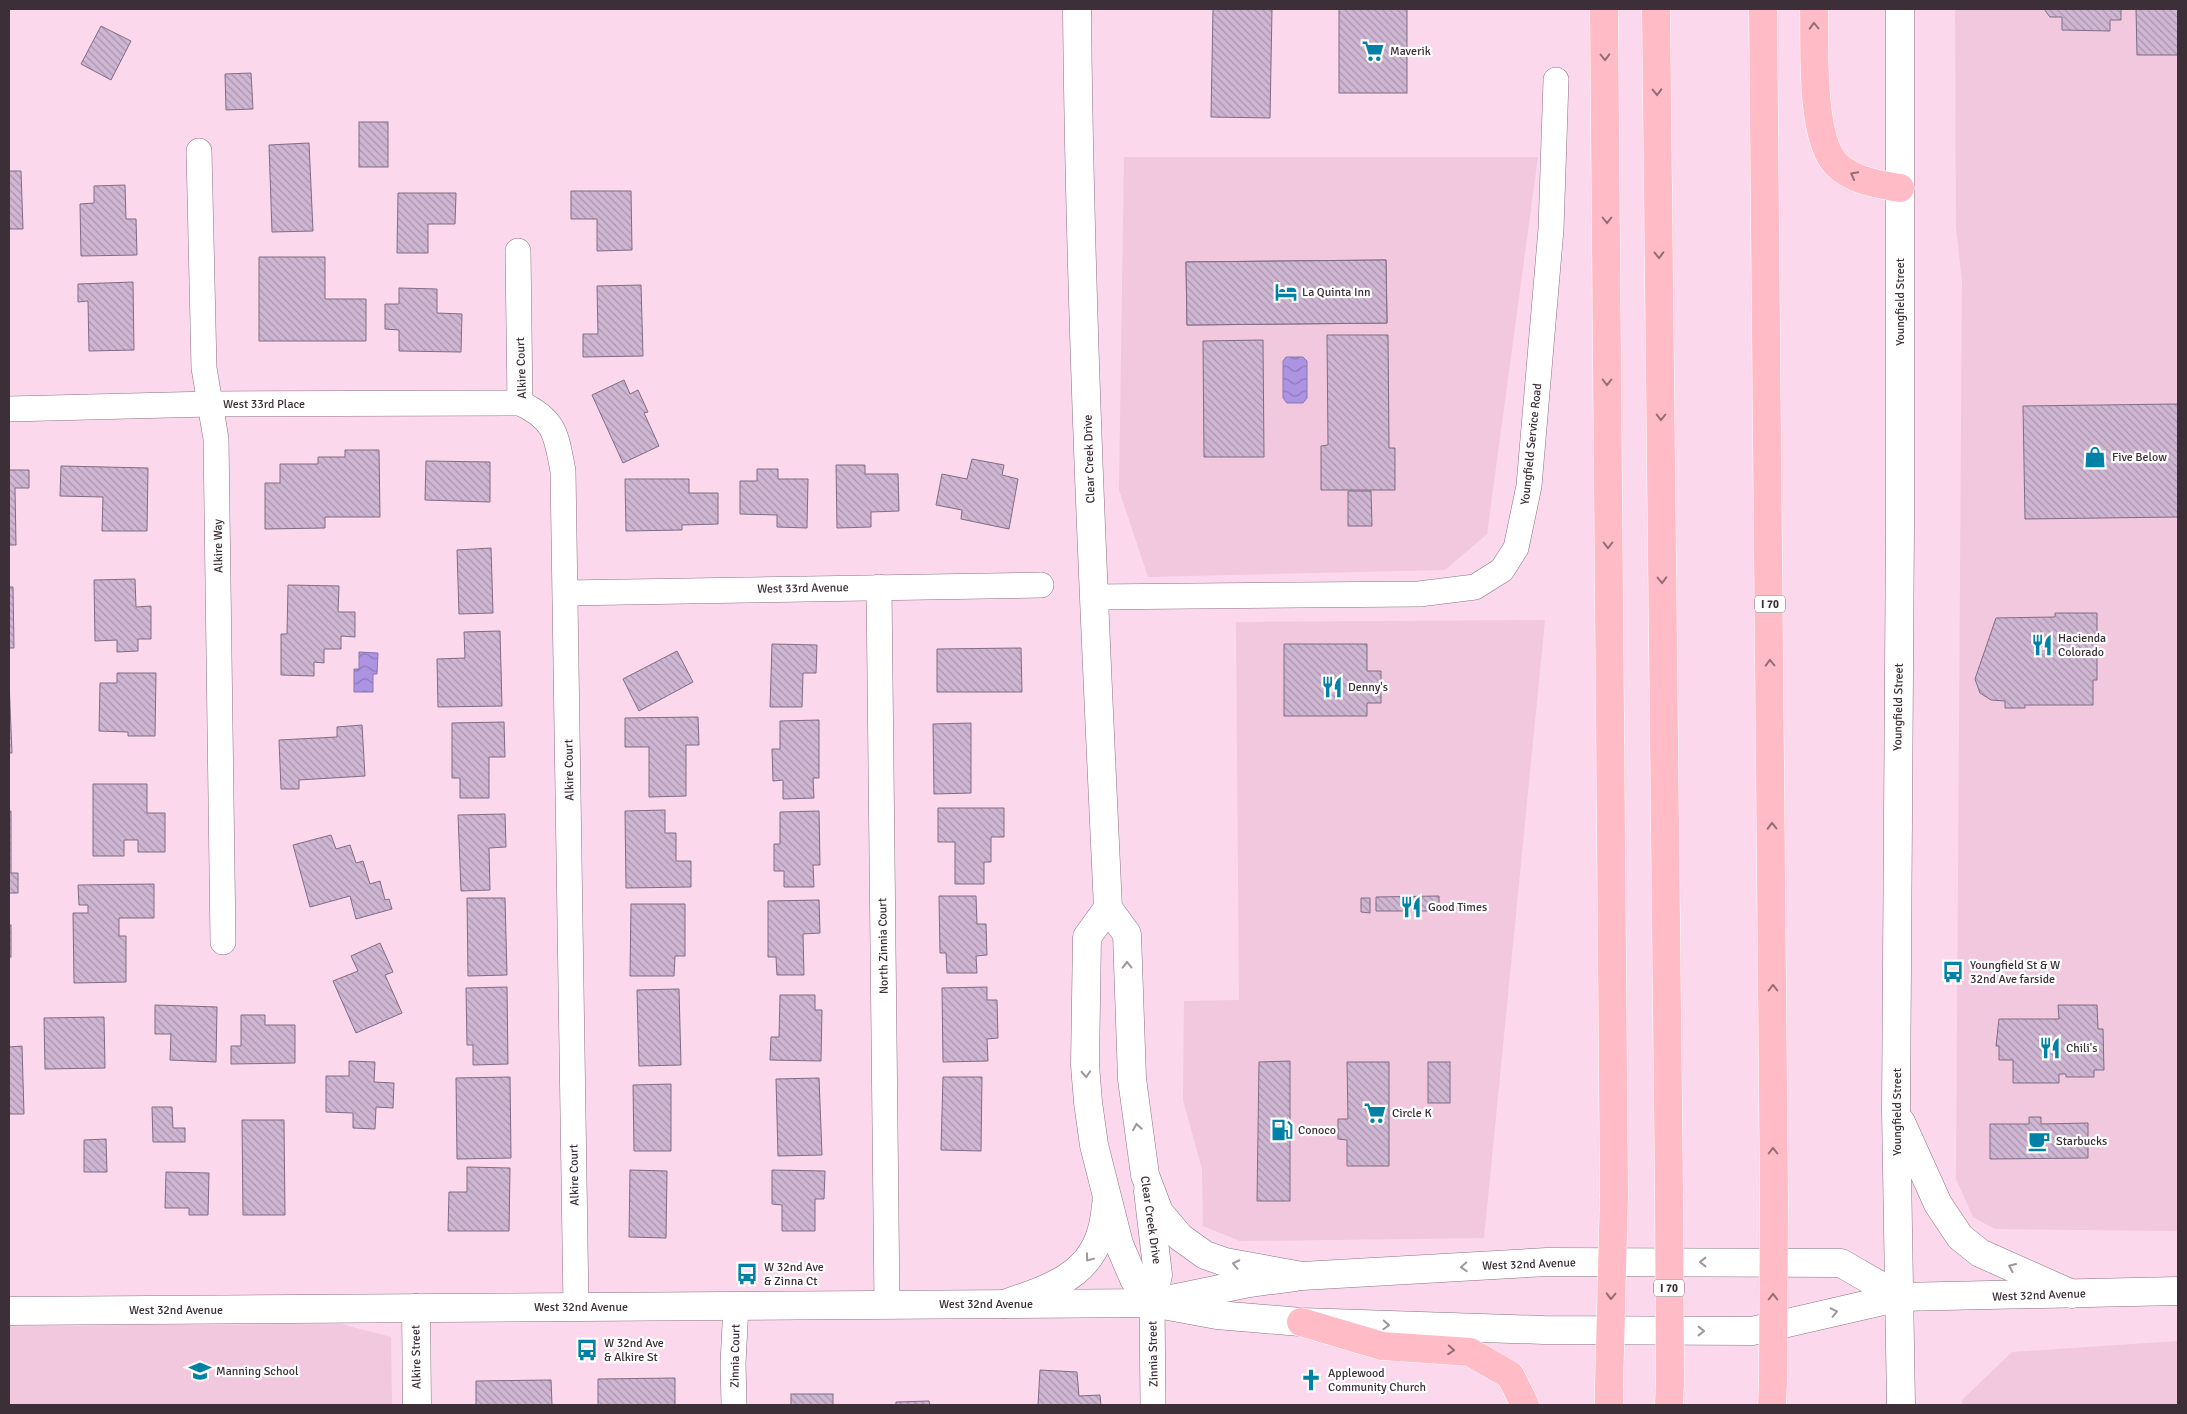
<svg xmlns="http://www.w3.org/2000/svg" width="2187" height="1414" font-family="Signika,sans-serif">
<defs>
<pattern id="water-waves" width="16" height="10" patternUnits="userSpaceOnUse" patternTransform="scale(1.25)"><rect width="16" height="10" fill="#ac94e3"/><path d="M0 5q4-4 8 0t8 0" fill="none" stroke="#8d79b9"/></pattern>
<pattern id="building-back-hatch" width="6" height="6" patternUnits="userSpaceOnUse" patternTransform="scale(1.25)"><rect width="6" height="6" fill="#cfb7d3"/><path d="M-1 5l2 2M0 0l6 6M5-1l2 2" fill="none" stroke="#a995ac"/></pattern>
</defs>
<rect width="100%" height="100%" fill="#fbd8eb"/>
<g fill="#f1c8dd">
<polygon points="1955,9 2178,9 2178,1231 1995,1229 1973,1217 1956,1179 1962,281 1956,227"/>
<polygon points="1124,157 1538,157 1487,534 1445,570 1148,577 1119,490"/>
<polygon points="1545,620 1484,1238 1240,1241 1203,1226 1202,1169 1183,1100 1184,1001 1239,1000 1236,622"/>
<polygon points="341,1324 391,1337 392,1405 9,1405 9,1326"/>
<polygon points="2178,1341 2178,1405 1962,1405 1962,1400 2012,1352"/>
</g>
<g fill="url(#water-waves)" stroke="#8b76af">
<polygon points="1286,357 1303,357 1307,361 1307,398 1303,403 1287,403 1283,398 1283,361"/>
<polygon points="359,652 378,653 377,674 373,674 373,692 354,692 354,669 359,669"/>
</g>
<g fill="url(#building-back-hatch)" stroke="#816c85">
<polygon points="1213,9 1272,9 1270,118 1211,117"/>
<rect x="1339" y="9" width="68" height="84"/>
<polygon points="2044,9 2121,9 2121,20 2110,20 2110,31 2062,30 2062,17 2050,17"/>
<polygon points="2136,9 2178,9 2178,55 2137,55"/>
<polygon points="101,26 131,41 111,80 81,64"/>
<polygon points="251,73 253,109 226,110 225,74"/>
<rect x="359" y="122" width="29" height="45"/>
<polygon points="309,143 313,231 272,232 269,145"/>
<polygon points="9,171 21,171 23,229 9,229"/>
<polygon points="125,185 126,219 136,219 137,255 81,256 80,204 94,203 94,186"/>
<polygon points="571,191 631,191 632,250 597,251 597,219 571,219"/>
<polygon points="398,193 456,193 455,224 428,224 428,253 397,253"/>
<polygon points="259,257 325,257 325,299 366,299 366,341 259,341"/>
<polygon points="1386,260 1387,323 1187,325 1186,262"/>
<polygon points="1386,260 1387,323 1187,325 1186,262"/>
<polygon points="133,282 134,350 89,351 88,301 78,302 78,284"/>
<polygon points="641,285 643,356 583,357 583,334 598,334 597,286"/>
<polygon points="399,288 437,289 437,313 462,314 461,352 399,351 399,330 385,329 385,304 399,304"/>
<polygon points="1327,335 1388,335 1389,448 1395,448 1395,490 1321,490 1321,446 1328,445"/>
<polygon points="1263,340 1264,457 1204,457 1203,341"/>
<polygon points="624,380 630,394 638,390 648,412 644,413 659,446 623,463 592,395"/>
<polygon points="2178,404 2178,517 2025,519 2023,406"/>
<polygon points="345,450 379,450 380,517 325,517 325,528 265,529 265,483 280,483 280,464 318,464 318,457 345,457"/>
<polygon points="972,459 1004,465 1002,475 1018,479 1009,529 961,519 962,510 936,505 942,474 967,479"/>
<polygon points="426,461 490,462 490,502 425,500"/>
<polygon points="836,465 865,465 865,474 898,474 899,511 871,512 871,527 837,528"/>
<polygon points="61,466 148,468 147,531 102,531 103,497 60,496"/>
<polygon points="757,469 778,469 778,479 808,479 807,528 777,527 777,515 740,514 740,481 757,481"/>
<polygon points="9,470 29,470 29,488 15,488 16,545 9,545"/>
<polygon points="625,479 689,479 689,493 718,493 718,524 682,525 682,530 626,531"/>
<polygon points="1348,491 1371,491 1372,526 1348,526"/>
<polygon points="491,548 493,613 459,614 457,550"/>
<polygon points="135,579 136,607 151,606 151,639 138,639 138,651 117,652 117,640 95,641 94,580"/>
<polygon points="288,585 339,586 338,612 355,612 355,637 341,636 341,649 324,649 324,663 314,662 314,676 281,675 281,634 287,634"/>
<polygon points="9,587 13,587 14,648 9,648"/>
<polygon points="2055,613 2097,613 2097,680 2093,680 2093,705 2025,705 2025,708 2005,708 2005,701 1991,700 1980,693 1975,679 1996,618 2055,617"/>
<polygon points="500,631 502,706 438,707 437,659 465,658 464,632"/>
<polygon points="772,644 817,645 816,673 803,673 802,707 770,707"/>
<polygon points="1284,644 1367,644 1367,671 1381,671 1381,703 1367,703 1367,716 1284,716"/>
<polygon points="1021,648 1022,692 937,692 937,649"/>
<polygon points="677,651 693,682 639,711 623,679"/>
<polygon points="117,673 156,673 155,736 128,736 128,732 99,731 100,683 117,683"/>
<polygon points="9,681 12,753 9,753"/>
<polygon points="698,717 699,745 686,745 686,796 649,797 649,747 625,747 625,718"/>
<polygon points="819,720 819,778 813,778 814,798 783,799 783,780 773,781 772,749 780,749 780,721"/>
<polygon points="504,722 505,757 489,757 489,798 460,798 460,778 452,778 452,723"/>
<polygon points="971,723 971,793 934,794 933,724"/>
<polygon points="362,725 365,776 299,780 299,789 281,789 279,740 337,737 337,727"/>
<polygon points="93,784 147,784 147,813 165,813 165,852 138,852 138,840 124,840 124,856 93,856"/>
<polygon points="938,808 1004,808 1004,837 991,837 991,862 984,862 984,884 955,884 955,842 938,842"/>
<polygon points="665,810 665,833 676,833 676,861 691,861 691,887 626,888 625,811"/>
<polygon points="9,811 11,811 11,873 18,873 18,893 9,893"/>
<polygon points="819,811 820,865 813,865 814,887 784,887 784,871 774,871 774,844 780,844 780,812"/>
<polygon points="505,814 506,847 489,848 490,890 461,891 458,815"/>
<polygon points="331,835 336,849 350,845 356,863 363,861 370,884 380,881 385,900 389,899 392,909 356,919 350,896 310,907 293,845"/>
<polygon points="154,884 154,918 119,918 119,936 126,936 126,982 74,983 73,913 88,913 88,905 79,905 78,885"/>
<polygon points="939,896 976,896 977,924 986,924 987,955 976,956 977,973 947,973 946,953 940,953"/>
<polygon points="1439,896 1439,911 1376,911 1376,897"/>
<polygon points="467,898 505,898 507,975 468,976"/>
<polygon points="1361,898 1370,898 1370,913 1361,912"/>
<polygon points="819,900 820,933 803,934 804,975 777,975 776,957 768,957 768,901"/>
<polygon points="631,904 685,904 685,956 675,956 674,976 630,976"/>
<rect x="9" y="925" width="2" height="32"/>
<polygon points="380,943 393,972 385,975 402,1013 356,1033 333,981 358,971 351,956"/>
<polygon points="507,987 508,1064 473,1065 473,1045 467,1045 466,988"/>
<polygon points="987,987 987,1000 997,1000 998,1038 987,1039 988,1061 943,1062 942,988"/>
<polygon points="679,989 681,1065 639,1066 637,990"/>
<polygon points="780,995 815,995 815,1010 822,1010 821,1061 770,1060 771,1037 779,1037"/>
<polygon points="155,1005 217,1007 216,1062 170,1060 171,1034 155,1034"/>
<polygon points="2058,1005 2097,1005 2098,1029 2103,1029 2104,1070 2094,1070 2094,1077 2066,1077 2066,1074 2059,1074 2059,1083 2013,1083 2013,1060 1999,1060 1999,1046 1996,1046 1999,1019 2059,1019"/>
<polygon points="241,1015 265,1015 265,1025 295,1025 295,1063 231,1064 231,1046 241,1046"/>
<polygon points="104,1017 105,1068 45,1069 44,1018"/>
<polygon points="22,1046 24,1114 9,1114 9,1047"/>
<polygon points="349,1061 375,1062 374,1082 394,1083 393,1108 376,1107 375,1129 353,1128 353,1113 326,1112 326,1076 349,1076"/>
<polygon points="1290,1061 1290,1201 1257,1201 1259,1062"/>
<polygon points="1347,1062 1389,1062 1389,1166 1347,1166 1347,1140 1338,1139 1338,1119 1348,1119"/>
<rect x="1428" y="1062" width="22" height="41"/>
<polygon points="510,1077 511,1158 457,1159 456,1078"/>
<polygon points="943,1077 982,1077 981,1151 941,1150"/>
<polygon points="819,1078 822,1155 778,1156 776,1079"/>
<polygon points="671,1084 671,1151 634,1151 633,1085"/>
<polygon points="152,1107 172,1107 173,1128 185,1128 185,1142 153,1142"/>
<polygon points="2029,1117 2041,1117 2041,1124 2088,1123 2088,1158 1990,1159 1990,1124 2029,1124"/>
<polygon points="242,1120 284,1120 285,1215 243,1215"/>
<polygon points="106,1139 107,1172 84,1172 84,1140"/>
<polygon points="467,1167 510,1168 509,1231 448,1231 449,1192 467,1192"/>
<polygon points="630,1170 667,1171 666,1238 629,1237"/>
<polygon points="772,1170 825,1171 824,1199 815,1199 815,1231 782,1231 782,1205 772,1204"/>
<polygon points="166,1172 209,1173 208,1215 189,1215 189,1208 165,1208"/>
<polygon points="1040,1370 1077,1372 1079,1396 1100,1395 1101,1405 1038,1405"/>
<polygon points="675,1378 675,1405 598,1405 598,1379"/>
<polygon points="551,1380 552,1405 476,1405 476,1381"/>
<rect x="791" y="1394" width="42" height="11"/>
<polygon points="929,1401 930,1405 896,1405 896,1402"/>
</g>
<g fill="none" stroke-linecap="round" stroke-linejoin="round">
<g stroke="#8f7081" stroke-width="26">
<g id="minor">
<polyline points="199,151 204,368 216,439 223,942"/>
<polyline points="518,251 520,403"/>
<path d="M9 409 210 404 520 403C556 420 556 435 563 471L576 1307"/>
<polyline points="879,587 887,1305"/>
<polyline points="566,593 1041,585"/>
<polyline points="1093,597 1419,594 1475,587 1502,570 1516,548 1529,486 1551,229 1556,80"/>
<polyline points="1152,1303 1153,1405"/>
<polyline points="734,1405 733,1363 736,1306"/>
</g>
</g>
<g stroke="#8f7081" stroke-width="29">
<g id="tertiary">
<polyline points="1148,1191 1158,1275 1152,1303"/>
<polyline points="1900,1297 2178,1291"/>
<polyline points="416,1308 417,1405"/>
<polyline points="9,1311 1152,1303 1249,1283 1295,1277"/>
</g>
</g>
<g stroke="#8f7081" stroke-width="29">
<g id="secondary">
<path d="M1077 9C1080 309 1094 609 1108 908L1127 934 1132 1079 1145 1175 1159 1212 1180 1237 1205 1255 1225 1262 1302 1276 1547 1262 1841 1263 1900 1297"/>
<polyline points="1900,9 1900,523 1896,1111 1901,1405"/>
<polyline points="1108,908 1087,937 1085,1065 1088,1102 1094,1145 1119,1244 1134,1279 1152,1303 1217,1315 1301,1322 1544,1330 1752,1331 1900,1297"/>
<polyline points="1901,1122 1938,1204 1960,1237 1980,1253 2072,1294"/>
<path d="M1004 1304C1060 1285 1101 1272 1106 1205"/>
</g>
</g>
<g stroke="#fff" stroke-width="29">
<g id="motorway">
<polyline points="1604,9 1614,1195"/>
<polyline points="1656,9 1669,1194"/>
<polyline points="1763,9 1774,1199"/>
<path d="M1814 9C1815 46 1810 137 1836 164 1853 181 1878 184 1900 188"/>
<polyline points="1301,1322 1382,1346 1470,1352 1510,1375 1525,1405"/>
<polyline points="1609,1386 1609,1405"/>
<polyline points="1669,1405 1670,1382"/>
<polyline points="1772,1405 1773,1381"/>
</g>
</g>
<use href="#minor" stroke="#fff" stroke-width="25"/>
<use href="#tertiary" stroke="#fff" stroke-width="28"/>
<use href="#secondary" stroke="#fff" stroke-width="28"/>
<use href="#motorway" stroke="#ffbbc6" stroke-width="28"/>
<g stroke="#fff" stroke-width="29" stroke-linecap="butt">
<g id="motorway-bridge">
<polyline points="1669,1194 1670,1382"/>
<polyline points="1773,1381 1774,1199"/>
<polyline points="1609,1386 1614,1195"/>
</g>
</g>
<use href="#motorway-bridge" stroke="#ffbbc6" stroke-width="28"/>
</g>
<defs><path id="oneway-chevron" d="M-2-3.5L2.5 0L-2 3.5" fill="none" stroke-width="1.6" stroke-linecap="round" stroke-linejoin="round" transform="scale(1.25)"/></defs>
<g stroke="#946e77">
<use href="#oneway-chevron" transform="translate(1814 26) rotate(-92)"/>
<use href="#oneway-chevron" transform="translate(1605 57) rotate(89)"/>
<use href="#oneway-chevron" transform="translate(1657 92) rotate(89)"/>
<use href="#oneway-chevron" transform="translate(1854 175) rotate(-152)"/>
<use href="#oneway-chevron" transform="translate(1607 220) rotate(90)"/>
<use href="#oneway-chevron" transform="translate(1659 255) rotate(89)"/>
<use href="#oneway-chevron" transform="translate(1607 382) rotate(90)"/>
<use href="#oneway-chevron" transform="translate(1661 417) rotate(90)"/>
<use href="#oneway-chevron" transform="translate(1608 545) rotate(90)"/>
<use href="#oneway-chevron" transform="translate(1662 580) rotate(89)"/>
<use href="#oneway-chevron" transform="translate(1770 663) rotate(-91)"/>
<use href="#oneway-chevron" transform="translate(1772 826) rotate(-91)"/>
<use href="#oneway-chevron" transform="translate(1773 988) rotate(-90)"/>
<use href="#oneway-chevron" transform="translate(1773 1151) rotate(-90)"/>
<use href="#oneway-chevron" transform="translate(1611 1296) rotate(91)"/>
<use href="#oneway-chevron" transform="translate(1773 1297) rotate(-90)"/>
<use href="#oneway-chevron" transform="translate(1451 1350) rotate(4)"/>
</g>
<g stroke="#9e979b">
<use href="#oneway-chevron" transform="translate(1127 965) rotate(-91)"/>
<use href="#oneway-chevron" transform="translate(1086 1074) rotate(87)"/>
<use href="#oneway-chevron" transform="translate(1137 1127) rotate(-99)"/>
<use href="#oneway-chevron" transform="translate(1089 1258) rotate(127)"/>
<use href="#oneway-chevron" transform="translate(1703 1262) rotate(180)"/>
<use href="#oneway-chevron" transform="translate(1236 1264) rotate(-168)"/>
<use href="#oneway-chevron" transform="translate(1464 1267) rotate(177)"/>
<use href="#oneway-chevron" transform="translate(2012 1267) rotate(-156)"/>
<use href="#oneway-chevron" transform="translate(1834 1312) rotate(-13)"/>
<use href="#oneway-chevron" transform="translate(1386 1325) rotate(2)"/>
<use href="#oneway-chevron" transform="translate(1701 1331)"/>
</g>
<defs>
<g id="supermarket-bare" transform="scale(1.725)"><path d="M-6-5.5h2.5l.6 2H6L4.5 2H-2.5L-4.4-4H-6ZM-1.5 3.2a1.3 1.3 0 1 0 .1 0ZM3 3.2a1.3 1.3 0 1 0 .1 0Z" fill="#0081a5" stroke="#fff" stroke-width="2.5" paint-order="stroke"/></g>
<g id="hotel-bare" transform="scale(1.725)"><path d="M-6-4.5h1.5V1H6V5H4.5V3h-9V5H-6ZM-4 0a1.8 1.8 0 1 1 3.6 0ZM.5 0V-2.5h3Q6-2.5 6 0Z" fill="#0081a5" stroke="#fff" stroke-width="2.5" paint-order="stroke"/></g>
<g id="shop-bare" transform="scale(1.725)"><path d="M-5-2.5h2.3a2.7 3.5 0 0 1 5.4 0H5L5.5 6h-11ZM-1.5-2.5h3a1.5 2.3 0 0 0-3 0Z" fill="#0081a5" stroke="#fff" stroke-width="2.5" paint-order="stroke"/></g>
<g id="restaurant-bare" transform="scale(1.725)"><path d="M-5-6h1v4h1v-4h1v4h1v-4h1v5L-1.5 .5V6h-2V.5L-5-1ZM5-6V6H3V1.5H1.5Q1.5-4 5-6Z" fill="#0081a5" stroke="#fff" stroke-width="2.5" paint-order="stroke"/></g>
<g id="bus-bare" transform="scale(1.725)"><path d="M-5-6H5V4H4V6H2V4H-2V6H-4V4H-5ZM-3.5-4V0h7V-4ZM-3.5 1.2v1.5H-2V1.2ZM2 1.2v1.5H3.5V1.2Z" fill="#0081a5" stroke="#fff" stroke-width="2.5" paint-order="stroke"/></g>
<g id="fuel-bare" transform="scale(1.725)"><path d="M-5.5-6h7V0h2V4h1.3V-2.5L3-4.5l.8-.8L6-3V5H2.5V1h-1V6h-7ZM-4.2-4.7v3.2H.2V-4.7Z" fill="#0081a5" stroke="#fff" stroke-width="2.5" paint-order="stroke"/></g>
<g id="cafe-bare" transform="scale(1.725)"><path d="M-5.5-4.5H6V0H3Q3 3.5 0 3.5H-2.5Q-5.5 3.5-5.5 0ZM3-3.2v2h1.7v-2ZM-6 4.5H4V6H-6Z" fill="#0081a5" stroke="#fff" stroke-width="2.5" paint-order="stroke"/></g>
<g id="school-bare" transform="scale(1.725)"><path d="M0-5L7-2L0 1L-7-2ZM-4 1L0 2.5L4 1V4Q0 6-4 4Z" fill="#0081a5" stroke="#fff" stroke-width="2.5" paint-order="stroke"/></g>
<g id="church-bare" transform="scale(1.725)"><path d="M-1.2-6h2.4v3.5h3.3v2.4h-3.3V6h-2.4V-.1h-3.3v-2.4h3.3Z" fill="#0081a5" stroke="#fff" stroke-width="2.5" paint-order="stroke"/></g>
</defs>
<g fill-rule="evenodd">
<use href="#supermarket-bare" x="1373" y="51"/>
<use href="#hotel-bare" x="1286" y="292"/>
<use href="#shop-bare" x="2095" y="457"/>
<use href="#restaurant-bare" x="2042" y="645"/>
<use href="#restaurant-bare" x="1332" y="687"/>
<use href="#restaurant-bare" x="1411" y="907"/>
<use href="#bus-bare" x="1953" y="972"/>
<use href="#restaurant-bare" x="2050" y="1048"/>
<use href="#supermarket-bare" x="1375" y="1113"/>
<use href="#fuel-bare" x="1282" y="1130"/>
<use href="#cafe-bare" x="2039" y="1141"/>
<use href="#bus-bare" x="747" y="1274"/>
<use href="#bus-bare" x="587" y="1350"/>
<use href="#school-bare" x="200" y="1371"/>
<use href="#church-bare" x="1311" y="1380"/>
</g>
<g text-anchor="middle" stroke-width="4.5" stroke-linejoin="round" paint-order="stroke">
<g fill="#fff" stroke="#776d73" stroke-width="1">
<rect x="1755" y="595.5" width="30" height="17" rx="4"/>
<rect x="1654" y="1279.5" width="30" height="17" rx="4"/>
</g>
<g font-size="11" font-weight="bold" fill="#3d2f37">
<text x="1770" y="608">I 70</text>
<text x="1669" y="1292">I 70</text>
</g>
<g font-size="12" fill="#3d2f37" stroke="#fff" text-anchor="start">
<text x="1390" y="55">Maverik</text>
<text x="1302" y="296">La Quinta Inn</text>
<text x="2112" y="461">Five Below</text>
<text x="2058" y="642">Hacienda<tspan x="2058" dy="14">Colorado</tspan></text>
<text x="1348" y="691">Denny's</text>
<text x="1428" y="911">Good Times</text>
<text x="1970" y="969">Youngfield St &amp; W<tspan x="1970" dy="14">32nd Ave farside</tspan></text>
<text x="2066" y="1052">Chili's</text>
<text x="1392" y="1117">Circle K</text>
<text x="1298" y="1134">Conoco</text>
<text x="2056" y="1145">Starbucks</text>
<text x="764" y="1271">W 32nd Ave<tspan x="764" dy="14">&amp; Zinna Ct</tspan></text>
<text x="604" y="1347">W 32nd Ave<tspan x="604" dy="14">&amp; Alkire St</tspan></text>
<text x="216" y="1375">Manning School</text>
<text x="1328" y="1377">Applewood<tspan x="1328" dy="14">Community Church</tspan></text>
</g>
<g font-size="12" fill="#3d2f37" stroke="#fff">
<text transform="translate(1900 302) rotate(-90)" y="4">Youngfield Street</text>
<text transform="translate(521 368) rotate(-92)" y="4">Alkire Court</text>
<text x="264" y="408">West 33rd Place</text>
<text transform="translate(1531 444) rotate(-84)" y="4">Youngfield Service Road</text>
<text transform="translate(1089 459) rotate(-92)" y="4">Clear Creek Drive</text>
<text transform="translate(218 546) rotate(-91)" y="4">Alkire Way</text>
<text transform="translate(803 588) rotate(-1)" y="4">West 33rd Avenue</text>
<text transform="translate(1898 707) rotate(-89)" y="4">Youngfield Street</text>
<text transform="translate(569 770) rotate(-91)" y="4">Alkire Court</text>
<text transform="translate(883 946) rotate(-91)" y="4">North Zinnia Court</text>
<text transform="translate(1897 1112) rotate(-90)" y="4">Youngfield Street</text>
<text transform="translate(574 1175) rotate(-91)" y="4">Alkire Court</text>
<text transform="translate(1151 1220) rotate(82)" y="4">Clear Creek Drive</text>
<text transform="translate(1529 1264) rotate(-2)" y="4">West 32nd Avenue</text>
<text transform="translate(2039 1295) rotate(-2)" y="4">West 32nd Avenue</text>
<text x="986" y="1308">West 32nd Avenue</text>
<text x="581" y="1311">West 32nd Avenue</text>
<text x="176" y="1314">West 32nd Avenue</text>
<text transform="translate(1153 1354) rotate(-91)" y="4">Zinnia Street</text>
<text transform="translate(735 1356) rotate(-89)" y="4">Zinnia Court</text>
<text transform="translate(416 1357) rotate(-91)" y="4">Alkire Street</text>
</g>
</g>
<rect width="2187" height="1414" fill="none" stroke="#3d2f37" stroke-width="20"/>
</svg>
